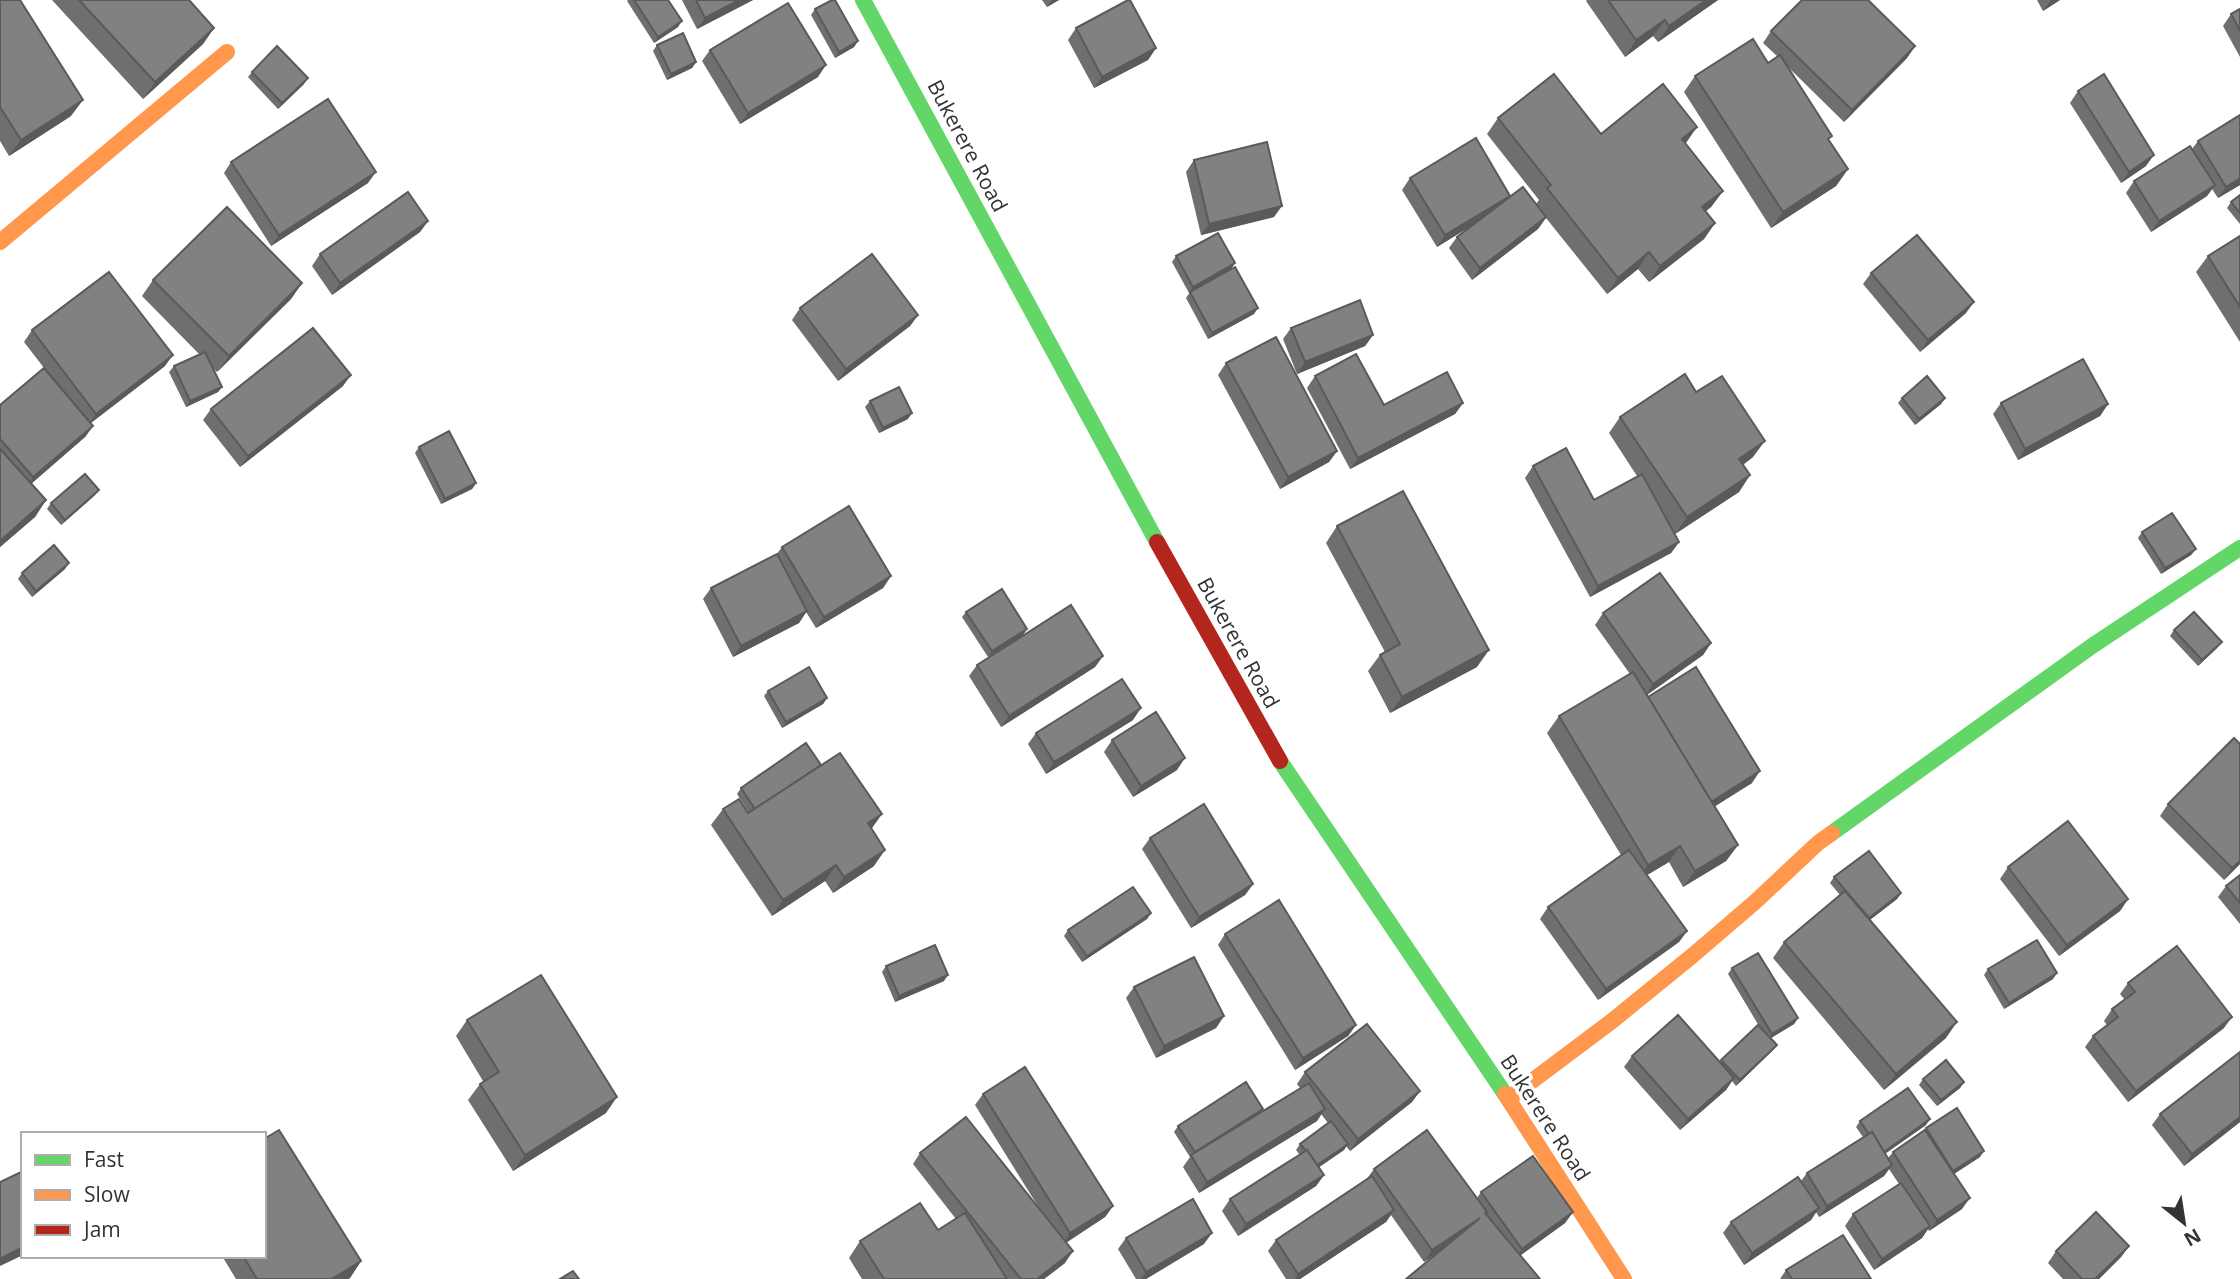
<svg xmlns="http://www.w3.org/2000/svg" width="2240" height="1279" font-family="'Open Sans',sans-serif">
<rect width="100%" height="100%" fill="#fff"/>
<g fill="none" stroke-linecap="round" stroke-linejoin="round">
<g stroke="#63d668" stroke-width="16">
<polyline points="863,0 1157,542"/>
<polyline points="1280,761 1505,1094"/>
<polyline points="1832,833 2092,646 2240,548"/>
</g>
<g stroke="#ff974d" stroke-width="16">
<polyline points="0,242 227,52"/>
<polyline points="1505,1094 1624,1279"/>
<polyline points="1508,1099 1612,1021 1692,956 1755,902 1818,843 1832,833"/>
</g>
<polyline stroke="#b3261e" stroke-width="16" points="1157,542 1280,761"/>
</g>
<g fill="#6f6f6f">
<polygon points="0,0 71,116 9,156 0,141"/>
<polygon points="52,0 189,0 214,28 203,44 143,99"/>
<polygon points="628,0 668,0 678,27 654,43 627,1"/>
<polygon points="682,0 753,0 697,29"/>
<polygon points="1042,0 1059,0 1047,7"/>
<polygon points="1587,0 1718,0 1658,42 1653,36 1625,57 1586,1"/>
<polygon points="2037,0 2060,0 2043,11"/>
<polygon points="815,9 858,41 854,47 835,58 811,15"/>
<polygon points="2240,9 2240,57 2223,26 2231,14"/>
<polygon points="1076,28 1156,48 1148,60 1094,88 1068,40"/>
<polygon points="1771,31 1915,46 1907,58 1844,122 1787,66 1829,140 1848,169 1836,186 1771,228 1684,92 1695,76 1768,63 1777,56 1763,43"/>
<polygon points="657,45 696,62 692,68 667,80 653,51"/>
<polygon points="710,50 818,77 740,124 702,61"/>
<polygon points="252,72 304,84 278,109 248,77"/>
<polygon points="2078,91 2146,166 2121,183 2070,103"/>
<polygon points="1498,118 1601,134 1685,143 1723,191 1711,207 1706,211 1715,223 1704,239 1649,282 1638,269 1607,294 1546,218 1538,229 1472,280 1449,248 1457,237 1472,225 1437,247 1402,190 1410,178 1536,204 1539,200 1487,134"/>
<polygon points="2198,141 2240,185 2218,198 2212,189 2207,196 2151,232 2126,193 2134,181 2192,149"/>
<polygon points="1194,160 1274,217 1201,235 1186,172"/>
<polygon points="231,162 368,183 271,246 224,173"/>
<polygon points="2240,195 2240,224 2227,208 2231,202"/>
<polygon points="428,221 420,232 332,295 312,266 320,254"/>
<polygon points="2240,236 2240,342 2196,272 2208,256"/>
<polygon points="1176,256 1235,263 1231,269 1189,293 1172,262"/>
<polygon points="1871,273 1966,313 1920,352 1863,284"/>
<polygon points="153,280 302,283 291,299 217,372 213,368 222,387 218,392 186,407 169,372 174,366 199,354 142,296"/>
<polygon points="1190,292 1254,314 1208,339 1186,298"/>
<polygon points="800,308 918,315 910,326 838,381 792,320"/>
<polygon points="1291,328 1373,335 1365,346 1297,374 1283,339"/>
<polygon points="32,330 165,366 91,423 93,426 85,437 31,484 46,500 35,517 0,547 0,405 51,377 24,342"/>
<polygon points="1226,363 1337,451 1329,462 1280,489 1218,375"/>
<polygon points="1315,376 1384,405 1463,403 1455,414 1350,469 1307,388"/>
<polygon points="343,386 240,467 203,420 211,409"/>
<polygon points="1696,392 1753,457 1743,465 1750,475 1739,492 1675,534 1670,526 1679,542 1671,553 1590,597 1525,478 1533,466 1594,500 1637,476 1609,433 1620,417"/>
<polygon points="1902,398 1945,398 1941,404 1915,425 1898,403"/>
<polygon points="870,401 908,419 879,433 865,407"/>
<polygon points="2001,403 2108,404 2100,416 2018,460 1993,414"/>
<polygon points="419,447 476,483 472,489 441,504 415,453"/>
<polygon points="99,490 94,496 61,525 47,509 51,503"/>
<polygon points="1337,526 1477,667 1390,713 1368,671 1380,655 1385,652 1326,543"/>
<polygon points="2142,532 2196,549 2191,555 2161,574 2138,538"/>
<polygon points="782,547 891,576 883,588 816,628 806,612 799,623 733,657 703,599 711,588 776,555"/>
<polygon points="65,569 32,597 18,579 22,573"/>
<polygon points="966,612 1027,629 1023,635 988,657 962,617"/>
<polygon points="1603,613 1711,643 1703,655 1647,695 1752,783 1714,806 1738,845 1726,861 1683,887 1669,862 1647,875 1687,931 1679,942 1598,1000 1540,919 1548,907 1621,855 1547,733 1559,716 1630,674 1595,625"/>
<polygon points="2174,630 2217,648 2198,666 2170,636"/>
<polygon points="1103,656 1095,667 1001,727 969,676 977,665"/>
<polygon points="768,691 827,698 823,704 782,728 764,696"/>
<polygon points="1133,720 1046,774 1028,744 1036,733"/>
<polygon points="1112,740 1177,770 1133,797 1104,752"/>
<polygon points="821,765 872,829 874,866 833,893 825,881 772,916 711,825 723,809 749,813 737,794 741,788"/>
<polygon points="2168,804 2240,864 2224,880 2160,816"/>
<polygon points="1150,838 1253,884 1245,895 1191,928 1142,849"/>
<polygon points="2008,867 2128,899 2120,911 2059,956 2000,879"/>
<polygon points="2240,875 2240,924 2218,897 2226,886"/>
<polygon points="1834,877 1901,893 1897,899 1870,920 1946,1038 1884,1090 1773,958 1784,942 1840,895 1830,883"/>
<polygon points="1151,913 1147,919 1082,962 1064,936 1068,930"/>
<polygon points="1225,934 1356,1025 1348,1036 1295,1070 1218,945"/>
<polygon points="886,966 944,981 895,1002 882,972"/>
<polygon points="1732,968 1798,1018 1794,1024 1771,1038 1773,1050 1736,1086 1732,1081 1726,1090 1680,1130 1624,1067 1632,1056 1720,1062 1759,1026 1728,974"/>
<polygon points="1988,969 2053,979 2004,1009 1984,975"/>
<polygon points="2128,983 2224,1028 2128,1102 2085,1047 2093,1036 2107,1025 2104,1021 2112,1009 2125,1000 2120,994"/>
<polygon points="1134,987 1224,1016 1216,1028 1156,1058 1126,998"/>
<polygon points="467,1020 606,1113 513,1171 468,1100 480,1084 483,1081 456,1036"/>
<polygon points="1305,1072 1420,1091 1412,1102 1350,1151 1346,1146 1344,1150 1319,1167 1324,1175 1316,1186 1238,1236 1222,1211 1230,1199 1300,1155 1296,1150 1300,1144 1328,1123 1321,1114 1317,1121 1199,1193 1183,1167 1190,1157 1174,1132 1178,1126 1263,1109 1260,1112 1300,1088 1297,1084"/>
<polygon points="1923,1079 1964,1082 1960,1088 1937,1106 1919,1085"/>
<polygon points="983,1094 1113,1206 1105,1217 1066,1243 1065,1263 1044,1279 862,1279 849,1258 860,1241 938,1230 956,1219 913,1164 920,1153 1044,1216 975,1105"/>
<polygon points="2160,1114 2240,1122 2184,1166 2152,1125"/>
<polygon points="1860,1121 1926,1125 1885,1154 1888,1158 1893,1152 1924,1131 1926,1128 1980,1157 1954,1174 1962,1209 1929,1231 1928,1229 1922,1238 1874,1270 1845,1226 1853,1214 1899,1184 1889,1169 1884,1176 1819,1217 1816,1212 1811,1220 1744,1265 1723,1233 1731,1222 1801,1181 1807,1173 1863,1137 1856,1127"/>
<polygon points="1374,1169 1477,1198 1481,1192 1573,1212 1565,1223 1521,1255 1437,1253 1424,1262 1391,1215 1386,1222 1300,1279 1286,1279 1268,1251 1276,1240 1366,1180"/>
<polygon points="1126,1238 1204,1244 1146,1279 1136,1279 1118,1249"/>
<polygon points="2129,1246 2121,1257 2099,1279 2063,1279 2048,1263 2056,1251"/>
<polygon points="222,1256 264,1256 361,1261 350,1278 348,1279 236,1279"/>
<polygon points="1786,1270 1871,1279 1780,1279"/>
</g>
<g fill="#5a5a5a">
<polygon points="739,0 753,0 697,29 705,18"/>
<polygon points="1052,0 1059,0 1047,7"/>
<polygon points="1706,0 1718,0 1658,42 1669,26"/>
<polygon points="2051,0 2060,0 2043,11"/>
<polygon points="1665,20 1653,36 1625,57 1636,40"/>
<polygon points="682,21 678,27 654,43 658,37"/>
<polygon points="214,28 203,44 143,99 155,82"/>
<polygon points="858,41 854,47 835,58 839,52"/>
<polygon points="1915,46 1907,58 1844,122 1852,110"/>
<polygon points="1156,48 1148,60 1094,88 1102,77"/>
<polygon points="696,62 692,68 667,80 671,74"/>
<polygon points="826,65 818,77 740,124 748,113"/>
<polygon points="308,78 304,84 278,109 282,103"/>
<polygon points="83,100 71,116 9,156 21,140"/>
<polygon points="1697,127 1686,143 1671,155 1682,139"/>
<polygon points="2154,155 2146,166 2121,183 2129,172"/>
<polygon points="1848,169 1836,186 1771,228 1783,212"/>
<polygon points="376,172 368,183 271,246 279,235"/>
<polygon points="2240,178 2240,185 2218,198 2226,187"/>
<polygon points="2215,185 2207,196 2151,232 2159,221"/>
<polygon points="1723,191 1711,207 1691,223 1702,207"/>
<polygon points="1510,196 1502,207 1437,247 1445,235"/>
<polygon points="1282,206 1274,217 1201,235 1209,224"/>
<polygon points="1546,217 1538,229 1472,280 1480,268"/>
<polygon points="428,221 420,232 332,295 340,283"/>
<polygon points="1715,223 1704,239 1649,282 1660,266"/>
<polygon points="1649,252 1638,269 1607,294 1618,278"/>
<polygon points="1235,263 1231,269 1189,293 1193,287"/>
<polygon points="302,283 291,299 217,372 229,356"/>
<polygon points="1974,302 1966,313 1920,352 1928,340"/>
<polygon points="1258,308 1254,314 1208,339 1212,333"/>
<polygon points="918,315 910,326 838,381 846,369"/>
<polygon points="1373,335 1365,346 1297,374 1305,362"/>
<polygon points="173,355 165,366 88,425 96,414"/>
<polygon points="351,375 343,386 240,467 248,456"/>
<polygon points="222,387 218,392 186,407 190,401"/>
<polygon points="1945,398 1941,404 1915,425 1919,419"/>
<polygon points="1463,403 1455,414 1350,469 1358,458"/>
<polygon points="2108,404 2100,416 2018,460 2025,449"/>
<polygon points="912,413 908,419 879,433 883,428"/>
<polygon points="93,426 85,437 25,489 33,477"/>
<polygon points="1765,441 1753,457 1727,475 1739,459"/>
<polygon points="1337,451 1329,462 1280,489 1288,477"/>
<polygon points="1750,475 1739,492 1675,534 1687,517"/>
<polygon points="476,483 472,489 441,504 445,499"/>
<polygon points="99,490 94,496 61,525 65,520"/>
<polygon points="46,500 35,517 0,547 0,541"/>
<polygon points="1679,542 1671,553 1590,597 1598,586"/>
<polygon points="2196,549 2191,555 2161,574 2165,568"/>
<polygon points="69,563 65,569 32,597 36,591"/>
<polygon points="891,576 883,588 816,628 824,617"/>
<polygon points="807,611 799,623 733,657 741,646"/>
<polygon points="1027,629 1023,635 988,657 992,651"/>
<polygon points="2222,642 2217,648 2198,666 2202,660"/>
<polygon points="1711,643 1703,655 1645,696 1653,684"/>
<polygon points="1489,650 1477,667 1390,713 1402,697"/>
<polygon points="1103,656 1095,667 1001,727 1009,716"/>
<polygon points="827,698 823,704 782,728 786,722"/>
<polygon points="1141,708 1133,720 1046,774 1054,762"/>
<polygon points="1185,758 1177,770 1133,797 1141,786"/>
<polygon points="1760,771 1752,783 1703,814 1711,802"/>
<polygon points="882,814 870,831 868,823"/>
<polygon points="1738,845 1726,861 1683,887 1695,871"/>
<polygon points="1680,846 1669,862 1637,881 1648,865"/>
<polygon points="885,850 874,866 833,893 844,877"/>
<polygon points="2240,861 2240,864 2224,880 2232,868"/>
<polygon points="836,865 825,881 772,916 783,900"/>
<polygon points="1253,884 1245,895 1191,928 1199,917"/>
<polygon points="1901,893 1897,899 1863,925 1867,919"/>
<polygon points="2128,899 2120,911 2059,956 2067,945"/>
<polygon points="1151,913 1147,919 1082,962 1087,956"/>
<polygon points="1687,931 1679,942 1598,1000 1606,989"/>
<polygon points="2057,973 2053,979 2004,1009 2009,1003"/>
<polygon points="948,975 944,981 895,1002 899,996"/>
<polygon points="1224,1016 1216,1028 1156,1058 1164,1046"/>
<polygon points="2232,1017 2224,1028 2128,1102 2136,1091"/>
<polygon points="1798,1018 1794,1024 1768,1040 1772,1034"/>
<polygon points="1957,1022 1946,1038 1884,1090 1896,1074"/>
<polygon points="1356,1025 1348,1036 1295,1070 1303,1058"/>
<polygon points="1777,1045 1773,1050 1736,1086 1740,1080"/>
<polygon points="1734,1078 1726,1090 1680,1130 1688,1119"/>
<polygon points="1964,1082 1960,1088 1937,1106 1941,1100"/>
<polygon points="1420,1091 1412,1102 1350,1151 1358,1139"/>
<polygon points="617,1097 606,1113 513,1171 525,1155"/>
<polygon points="1325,1109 1317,1121 1199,1193 1207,1182"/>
<polygon points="2240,1117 2240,1122 2184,1166 2192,1154"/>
<polygon points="1930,1119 1926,1125 1878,1158 1882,1153"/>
<polygon points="1348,1144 1344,1150 1312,1172 1316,1166"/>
<polygon points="1984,1151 1980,1157 1949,1177 1953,1171"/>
<polygon points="1892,1165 1884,1176 1819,1217 1827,1206"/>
<polygon points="1324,1175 1316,1186 1238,1236 1246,1224"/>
<polygon points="1970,1198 1962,1209 1929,1231 1937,1220"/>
<polygon points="1113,1206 1105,1217 1062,1245 1070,1233"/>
<polygon points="1819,1208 1811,1220 1744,1265 1752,1253"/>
<polygon points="1394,1210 1386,1222 1300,1279 1295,1279 1298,1274"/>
<polygon points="1573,1212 1565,1223 1514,1260 1522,1249"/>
<polygon points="1480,1218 1472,1229 1424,1262 1432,1250"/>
<polygon points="1930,1226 1922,1238 1874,1270 1882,1259"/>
<polygon points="1212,1233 1204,1244 1146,1279 1141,1279 1146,1272"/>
<polygon points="2129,1246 2121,1257 2099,1279 2095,1279"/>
<polygon points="23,1247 23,1255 0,1266 0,1259"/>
<polygon points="1073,1251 1065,1263 1044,1279 1037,1279"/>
<polygon points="361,1261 350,1278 348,1279 332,1279"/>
</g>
<g fill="#818181" stroke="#5a5a5a" stroke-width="2">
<polygon points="0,0 20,0 83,100 21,140 0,107"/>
<polygon points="79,0 189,0 214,28 155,82"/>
<polygon points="634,0 668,0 682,21 658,37"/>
<polygon points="696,0 739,0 705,18"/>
<polygon points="832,0 835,0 858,41 839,52 815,9"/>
<polygon points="1128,0 1130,0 1156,48 1102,77 1076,28"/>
<polygon points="1608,0 1706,0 1669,26 1665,20 1636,40"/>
<polygon points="1802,0 1868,0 1915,46 1852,110 1771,31"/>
<polygon points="788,3 826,65 748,113 710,50"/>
<polygon points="2240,9 2240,31 2231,14"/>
<polygon points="683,33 696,62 671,74 657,45"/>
<polygon points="1753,39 1768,63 1780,55 1832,136 1828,139 1848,169 1783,212 1695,76"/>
<polygon points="277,46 308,78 282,103 252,72"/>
<polygon points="1554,74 1601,134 1663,84 1697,127 1682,139 1723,191 1702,207 1715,223 1660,266 1649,252 1618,278 1547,188 1551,185 1498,118"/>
<polygon points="2104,74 2154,155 2129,172 2078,91"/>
<polygon points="328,99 376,172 279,235 231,162"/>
<polygon points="2240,115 2240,178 2226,187 2198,141"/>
<polygon points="1476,138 1510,196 1445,235 1410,178"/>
<polygon points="1267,142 1282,206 1209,224 1194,160"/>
<polygon points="2190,146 2215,185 2159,221 2134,181"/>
<polygon points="1523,187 1546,217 1480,268 1457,237"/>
<polygon points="408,192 428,221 340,283 320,254"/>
<polygon points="2240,195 2240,213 2231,202"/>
<polygon points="227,207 302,283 229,356 153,280"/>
<polygon points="1218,233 1235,263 1193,287 1176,256"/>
<polygon points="1917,235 1974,302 1928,340 1871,273"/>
<polygon points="2240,236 2240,307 2208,256"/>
<polygon points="872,254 918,315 846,369 800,308"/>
<polygon points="1235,267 1258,308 1212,333 1190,292"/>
<polygon points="109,272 173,355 96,414 32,330"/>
<polygon points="1360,300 1373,335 1305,362 1291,328"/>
<polygon points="313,328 351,375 248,456 211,409"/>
<polygon points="1276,337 1337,451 1288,477 1226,363"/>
<polygon points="205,352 222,387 190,401 174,366"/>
<polygon points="1356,354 1384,405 1447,372 1463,403 1358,458 1315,376"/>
<polygon points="2083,359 2108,404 2025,449 2001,403"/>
<polygon points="44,368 93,426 33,477 0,439 0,405"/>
<polygon points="1685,374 1696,392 1722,376 1765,441 1739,459 1750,475 1687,517 1620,417"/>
<polygon points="1927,376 1945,398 1919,419 1902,398"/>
<polygon points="899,387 912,413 883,428 870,401"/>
<polygon points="449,431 476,483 445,499 419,447"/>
<polygon points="1566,448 1594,500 1642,474 1679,542 1598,586 1533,466"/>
<polygon points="0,449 46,500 0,541"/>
<polygon points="85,474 99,490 65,520 51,503"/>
<polygon points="1403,491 1489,650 1402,697 1380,655 1400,644 1337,526"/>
<polygon points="849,506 891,576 824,617 782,547"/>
<polygon points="2172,513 2196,549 2165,568 2142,532"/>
<polygon points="54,545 69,563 36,591 22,573"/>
<polygon points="777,554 807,611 741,646 711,588"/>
<polygon points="1660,573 1711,643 1653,684 1603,613"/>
<polygon points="1002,589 1027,629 992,651 966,612"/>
<polygon points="1071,605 1103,656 1009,716 977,665"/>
<polygon points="2194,612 2222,642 2202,660 2174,630"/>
<polygon points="809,667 827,698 786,722 768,691"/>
<polygon points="1696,667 1760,771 1711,802 1648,697"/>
<polygon points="1633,672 1738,845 1695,871 1680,846 1648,865 1559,716"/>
<polygon points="1122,679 1141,708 1054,762 1036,733"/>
<polygon points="1156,712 1185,758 1141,786 1112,740"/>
<polygon points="2234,738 2240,744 2240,861 2232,868 2168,804"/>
<polygon points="806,743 821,765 755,809 741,788"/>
<polygon points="840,753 882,814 868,823 885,850 844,877 836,865 783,900 723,809 739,799 748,813"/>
<polygon points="1204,804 1253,884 1199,917 1150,838"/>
<polygon points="2068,821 2128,899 2067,945 2008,867"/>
<polygon points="1629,850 1687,931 1606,989 1548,907"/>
<polygon points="1869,851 1901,893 1869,918 1834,877"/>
<polygon points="2240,875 2240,903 2226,886"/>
<polygon points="1133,887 1151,913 1087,956 1068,930"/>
<polygon points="1845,891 1957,1022 1896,1074 1784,942"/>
<polygon points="1279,900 1356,1025 1303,1058 1225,934"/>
<polygon points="2037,940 2057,973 2009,1003 1988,969"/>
<polygon points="935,945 948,975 899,996 886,966"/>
<polygon points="2177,946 2232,1017 2136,1091 2093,1036 2118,1017 2112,1009 2135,992 2128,983"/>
<polygon points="1758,953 1798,1018 1772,1034 1732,968"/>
<polygon points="1194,957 1224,1016 1164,1046 1134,987"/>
<polygon points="541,975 617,1097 525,1155 480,1084 499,1072 467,1020"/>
<polygon points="1678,1015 1734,1078 1688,1119 1632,1056"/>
<polygon points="1367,1024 1420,1091 1358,1139 1305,1072"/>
<polygon points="1758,1025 1777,1045 1740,1080 1721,1060"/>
<polygon points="2240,1052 2240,1117 2192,1154 2160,1114"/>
<polygon points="1946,1060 1964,1082 1941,1100 1923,1079"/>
<polygon points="1025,1067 1113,1206 1070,1233 983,1094"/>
<polygon points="1246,1082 1263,1109 1195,1152 1178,1126"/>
<polygon points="1309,1083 1325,1109 1207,1182 1191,1155"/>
<polygon points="1908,1088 1930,1119 1884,1152 1872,1132 1869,1134 1860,1121"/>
<polygon points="1957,1108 1984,1151 1953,1171 1926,1128"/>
<polygon points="966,1117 1073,1251 1037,1279 1021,1279 920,1153"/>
<polygon points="1331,1121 1348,1144 1317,1165 1307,1150 1306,1151 1300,1144"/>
<polygon points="279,1130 361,1261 332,1279 257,1279 243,1256 264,1256 264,1139"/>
<polygon points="1427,1130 1487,1212 1485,1213 1540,1279 1406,1279 1480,1218 1432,1250 1374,1169"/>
<polygon points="1925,1130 1970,1198 1937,1220 1893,1152"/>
<polygon points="1872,1132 1892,1165 1827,1206 1807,1173"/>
<polygon points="1307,1150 1324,1175 1246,1224 1230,1199"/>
<polygon points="1533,1156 1573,1212 1522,1249 1481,1192"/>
<polygon points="23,1171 23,1247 0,1259 0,1182"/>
<polygon points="1372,1176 1394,1210 1298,1274 1276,1240"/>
<polygon points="1798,1177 1819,1208 1752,1253 1731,1222"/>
<polygon points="1901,1183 1930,1226 1882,1259 1853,1214"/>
<polygon points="1193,1199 1212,1233 1146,1272 1126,1238"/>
<polygon points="920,1203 938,1230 965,1213 1007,1279 884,1279 860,1241"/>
<polygon points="2096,1212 2129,1246 2095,1279 2082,1279 2056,1251"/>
<polygon points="1843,1235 1871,1279 1792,1279 1786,1270"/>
<polygon points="573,1271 579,1279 560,1279"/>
</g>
<g text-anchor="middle" stroke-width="7" stroke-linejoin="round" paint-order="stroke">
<g font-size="21" fill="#333" stroke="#fff">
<text transform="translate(967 146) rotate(62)" y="7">Bukerere Road</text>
<text transform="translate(1238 643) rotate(61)" y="7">Bukerere Road</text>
<text transform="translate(1545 1118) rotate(57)" y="7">Bukerere Road</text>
</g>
</g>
<rect x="21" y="1132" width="245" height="126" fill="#ffffff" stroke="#adadad" stroke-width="2"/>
<rect x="35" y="1155" width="35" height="10" fill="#63d668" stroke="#adadad" stroke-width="2"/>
<text x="84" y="1167" font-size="21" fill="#333333">Fast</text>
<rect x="35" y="1190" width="35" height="10" fill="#ff974d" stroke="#adadad" stroke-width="2"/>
<text x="84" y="1202" font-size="21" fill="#333333">Slow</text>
<rect x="35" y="1225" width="35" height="10" fill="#b3261e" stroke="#adadad" stroke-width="2"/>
<text x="84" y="1237" font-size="21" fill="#333333">Jam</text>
<g transform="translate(2184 1223) rotate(150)" stroke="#ffffff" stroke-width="5" paint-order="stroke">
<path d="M0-5L12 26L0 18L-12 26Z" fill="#333333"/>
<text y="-10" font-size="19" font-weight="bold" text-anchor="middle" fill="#333333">N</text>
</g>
</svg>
